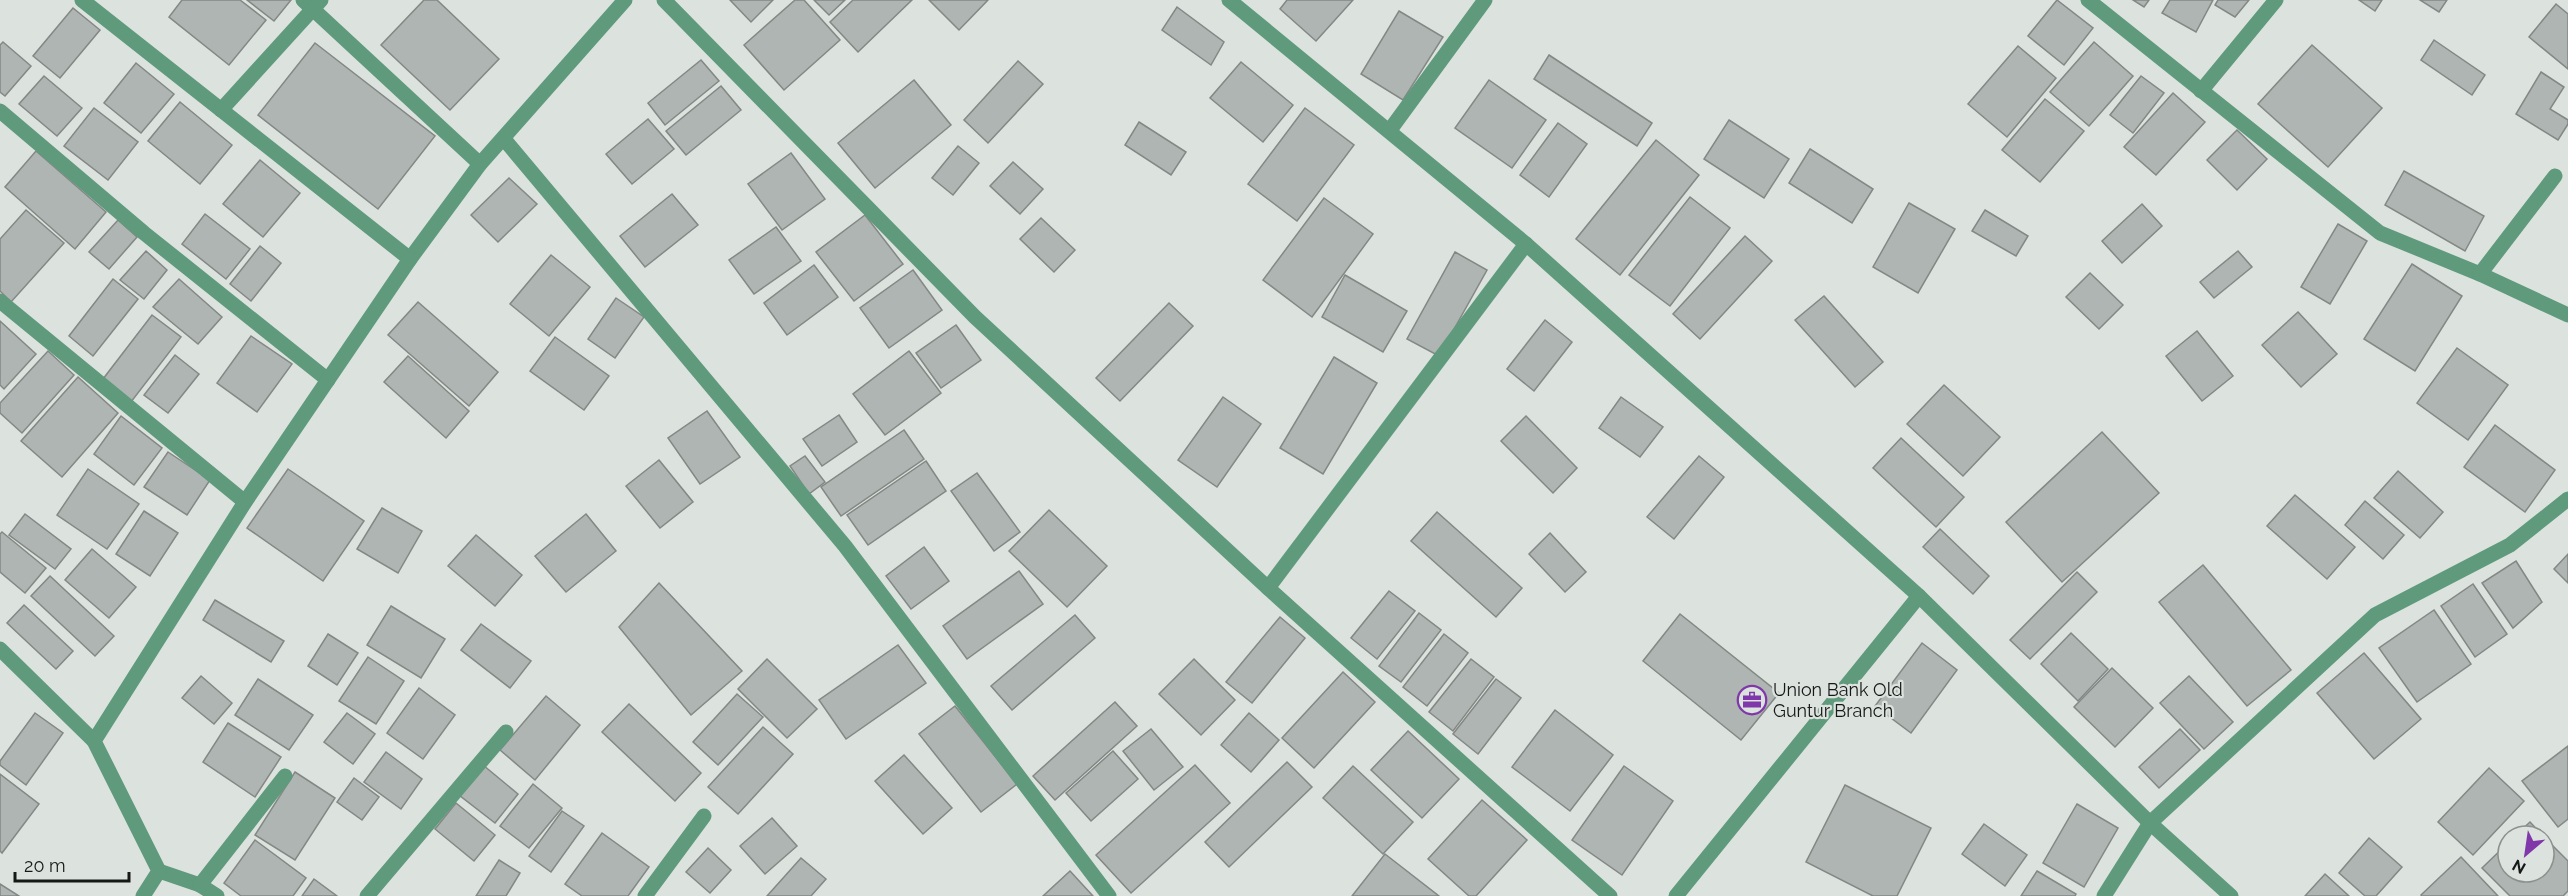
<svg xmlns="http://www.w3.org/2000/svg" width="2568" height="896" font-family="Raleway,sans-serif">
<rect width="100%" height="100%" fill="#dce2de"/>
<g fill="#afb5b2" stroke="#838885" stroke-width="1.5">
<polygon points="182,0 240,0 266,20 229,65 169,17"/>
<polygon points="247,0 291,0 274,21"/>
<polygon points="424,0 437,0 499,59 450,110 381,45"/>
<polygon points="730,0 773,0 751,22"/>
<polygon points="795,0 804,0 840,40 784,90 744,45"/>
<polygon points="814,0 845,0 829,15"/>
<polygon points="853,0 912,0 858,52 830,22"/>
<polygon points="929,0 988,0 959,30"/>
<polygon points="1287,0 1353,0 1316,41 1280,9"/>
<polygon points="2057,0 2093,28 2064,65 2028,36"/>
<polygon points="2133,0 2149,0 2144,7"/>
<polygon points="2170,0 2213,0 2196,32 2162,13"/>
<polygon points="2218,0 2249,0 2235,17 2215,5"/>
<polygon points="2359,0 2382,0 2375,11"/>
<polygon points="2420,0 2447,0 2439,12"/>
<polygon points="2556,4 2568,14 2568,69 2529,37"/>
<polygon points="1177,7 1224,42 1211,65 1162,30"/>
<polygon points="73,8 100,30 60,78 33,56"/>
<polygon points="1399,11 1443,37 1403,100 1361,74"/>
<polygon points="2434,40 2485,75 2472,95 2421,60"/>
<polygon points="3,42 31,66 5,96 0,92 0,45"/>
<polygon points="2094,42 2133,76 2089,126 2050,92"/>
<polygon points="315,43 435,136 378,209 258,115"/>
<polygon points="2312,45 2382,108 2328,167 2258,104"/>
<polygon points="2018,46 2056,78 2007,137 1968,104"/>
<polygon points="1549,55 1652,123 1637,146 1534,79"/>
<polygon points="701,60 719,81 665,125 648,103"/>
<polygon points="1018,61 1043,84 988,143 964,120"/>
<polygon points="1241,62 1293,105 1263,142 1210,98"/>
<polygon points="136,63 174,94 141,133 104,103"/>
<polygon points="2541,72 2564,87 2550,109 2568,120 2568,124 2558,140 2516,114"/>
<polygon points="44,76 82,108 57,136 19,104"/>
<polygon points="2141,76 2164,93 2133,133 2110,115"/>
<polygon points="914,80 951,125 875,188 838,143"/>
<polygon points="1489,80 1546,120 1512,168 1455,128"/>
<polygon points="721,86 741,110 686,155 666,131"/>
<polygon points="2173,93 2205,122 2156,175 2124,147"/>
<polygon points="2045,99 2084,131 2040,182 2002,150"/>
<polygon points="180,102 232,145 200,184 148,141"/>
<polygon points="94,108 138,142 108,180 64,146"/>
<polygon points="1305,108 1354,145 1297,221 1248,184"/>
<polygon points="648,119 674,149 632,184 606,154"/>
<polygon points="1729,120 1789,159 1764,198 1704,159"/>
<polygon points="1139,122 1186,152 1171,175 1125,145"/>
<polygon points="1558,123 1587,144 1549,197 1520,175"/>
<polygon points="2237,130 2267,159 2237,190 2207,160"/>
<polygon points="1656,140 1699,175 1620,275 1576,239"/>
<polygon points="958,146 979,163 953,195 932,178"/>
<polygon points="1810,149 1873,189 1852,223 1789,183"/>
<polygon points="36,151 106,212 75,249 5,187"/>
<polygon points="791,153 825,199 782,230 748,184"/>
<polygon points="260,160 300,193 263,237 223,204"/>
<polygon points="1013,162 1043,189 1020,214 990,186"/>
<polygon points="2404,171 2484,216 2465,251 2385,205"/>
<polygon points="509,178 537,204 498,242 471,215"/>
<polygon points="672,194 698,225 645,267 620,236"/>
<polygon points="1690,197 1730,228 1670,306 1629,275"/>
<polygon points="1324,198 1373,234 1312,317 1263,280"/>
<polygon points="1909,203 1955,229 1918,293 1873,267"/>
<polygon points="2142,204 2162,226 2122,263 2102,241"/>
<polygon points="26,210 64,243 11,302 0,291 0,239"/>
<polygon points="1985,210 2028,236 2016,256 1972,231"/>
<polygon points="205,214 250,249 226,279 182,244"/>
<polygon points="865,215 903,264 854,301 816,252"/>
<polygon points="1041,218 1075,250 1054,272 1020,239"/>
<polygon points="118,220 137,237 109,269 89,252"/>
<polygon points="2338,224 2367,241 2330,304 2301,287"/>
<polygon points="776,227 801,261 754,294 729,260"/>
<polygon points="1745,236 1772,261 1700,339 1673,314"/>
<polygon points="260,246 281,263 251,301 230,284"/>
<polygon points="146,251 167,270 144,299 120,280"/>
<polygon points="2238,251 2252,267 2214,298 2200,282"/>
<polygon points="1455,252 1487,270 1439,356 1407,339"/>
<polygon points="551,255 590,287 549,336 510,304"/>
<polygon points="2412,264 2462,296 2415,371 2364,339"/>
<polygon points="814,265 838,297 787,335 764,303"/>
<polygon points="913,270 942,310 889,348 860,308"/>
<polygon points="2090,273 2123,305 2099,329 2066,297"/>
<polygon points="1345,275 1407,311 1383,352 1322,317"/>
<polygon points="113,279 138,299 93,356 69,336"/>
<polygon points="179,279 222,317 198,344 153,307"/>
<polygon points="1824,296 1883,362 1855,387 1795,320"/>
<polygon points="616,298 644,317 615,358 588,339"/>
<polygon points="418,302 498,372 469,406 388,335"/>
<polygon points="1169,303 1193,326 1120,401 1096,378"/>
<polygon points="2298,312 2337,354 2301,387 2262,345"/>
<polygon points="152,315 181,337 131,402 103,379"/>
<polygon points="1545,320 1572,342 1534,391 1507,369"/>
<polygon points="0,321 36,354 4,389 0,385"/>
<polygon points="956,325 981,360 941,388 916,353"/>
<polygon points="2197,331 2233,376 2202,401 2166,356"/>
<polygon points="251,336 292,364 257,412 217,383"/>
<polygon points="555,337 609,376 584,410 530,371"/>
<polygon points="2457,348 2508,385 2468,440 2417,403"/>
<polygon points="48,351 74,375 22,433 0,413 0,403"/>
<polygon points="909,351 941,393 885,435 853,394"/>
<polygon points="175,355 199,374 168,413 144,395"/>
<polygon points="408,356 469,411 446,438 384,382"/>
<polygon points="1334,357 1377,383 1323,474 1280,448"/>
<polygon points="78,377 118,413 62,477 21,441"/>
<polygon points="1944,385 2000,437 1963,476 1907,424"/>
<polygon points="1223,397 1261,424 1217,487 1178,460"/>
<polygon points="1621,397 1663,427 1640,457 1599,428"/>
<polygon points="707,411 740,457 700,484 668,438"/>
<polygon points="839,415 857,442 822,466 803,439"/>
<polygon points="121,416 162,448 134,485 94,454"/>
<polygon points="1526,416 1577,468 1553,493 1501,441"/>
<polygon points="2495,425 2555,470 2525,512 2464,467"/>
<polygon points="904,430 924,459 841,516 821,487"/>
<polygon points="2102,432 2159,493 2062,582 2006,522"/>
<polygon points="1901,438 1964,497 1936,527 1873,468"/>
<polygon points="168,452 210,480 187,515 144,487"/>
<polygon points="805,456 825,482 809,494 790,466"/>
<polygon points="1699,456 1724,477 1674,539 1647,517"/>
<polygon points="659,460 693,502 660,528 626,486"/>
<polygon points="926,461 946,491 868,545 847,515"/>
<polygon points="88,469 139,504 107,549 57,515"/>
<polygon points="288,469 364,521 323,581 247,528"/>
<polygon points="2398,471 2443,512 2420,538 2374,498"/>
<polygon points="977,473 1020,532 994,551 951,491"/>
<polygon points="2295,495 2355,547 2327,579 2267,526"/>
<polygon points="2365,501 2404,535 2383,559 2345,525"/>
<polygon points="382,508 422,531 398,573 357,549"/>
<polygon points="1049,510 1107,566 1067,607 1009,551"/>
<polygon points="144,511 178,533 150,576 116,554"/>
<polygon points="1437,512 1522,588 1496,617 1411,541"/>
<polygon points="25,514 71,549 55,569 9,535"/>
<polygon points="586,514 616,551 566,592 535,556"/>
<polygon points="1940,529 1989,576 1973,594 1923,547"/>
<polygon points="2,532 46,568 25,593 0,572 0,534"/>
<polygon points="1550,533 1586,572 1565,592 1529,554"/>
<polygon points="476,535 522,575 495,606 448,566"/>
<polygon points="924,547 949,581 911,609 886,576"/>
<polygon points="92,549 136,587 109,618 65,580"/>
<polygon points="2568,554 2568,583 2554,569"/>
<polygon points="2516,561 2542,602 2513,628 2482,583"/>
<polygon points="2203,565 2291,670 2247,706 2159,602"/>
<polygon points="1019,571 1043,604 967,659 943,626"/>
<polygon points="2077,572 2097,592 2030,659 2010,640"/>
<polygon points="50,576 114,636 95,656 31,596"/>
<polygon points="659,583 742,671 691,715 619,627"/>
<polygon points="2473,584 2507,634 2475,657 2441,606"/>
<polygon points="1389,591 1415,611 1377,659 1351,638"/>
<polygon points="215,600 284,641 271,662 203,620"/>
<polygon points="24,605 73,651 56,669 7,623"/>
<polygon points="391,606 445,639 421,678 367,645"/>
<polygon points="2434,610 2471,664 2417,702 2379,648"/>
<polygon points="1419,613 1441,630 1401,682 1379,666"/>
<polygon points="1680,614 1779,693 1741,740 1643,661"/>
<polygon points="1075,615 1095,638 1012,710 991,686"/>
<polygon points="1280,617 1305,638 1252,703 1226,682"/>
<polygon points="481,624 531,661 510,688 461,650"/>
<polygon points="2071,633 2108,669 2078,701 2041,664"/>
<polygon points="328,634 358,653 337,685 308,666"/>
<polygon points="1444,634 1468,653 1427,706 1403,687"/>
<polygon points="1922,643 1957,670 1911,733 1875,706"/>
<polygon points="898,645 926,683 846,739 819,700"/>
<polygon points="2364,653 2421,719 2374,759 2317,693"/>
<polygon points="368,657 404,681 376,724 339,701"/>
<polygon points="767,659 817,709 787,738 738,689"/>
<polygon points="1194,659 1235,700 1201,735 1159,694"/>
<polygon points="1471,659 1494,677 1453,731 1429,712"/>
<polygon points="2112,668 2153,708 2115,747 2074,707"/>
<polygon points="1343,672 1375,702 1314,768 1282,738"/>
<polygon points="201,676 232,703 214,724 182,698"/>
<polygon points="2189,676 2233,722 2204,749 2160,703"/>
<polygon points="258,679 313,715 289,750 235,715"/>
<polygon points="1496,679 1521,698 1478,754 1453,734"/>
<polygon points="419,688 455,715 423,759 387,733"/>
<polygon points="737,694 763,717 718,765 693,742"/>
<polygon points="546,696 580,725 535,780 500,750"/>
<polygon points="1115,702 1137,726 1055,800 1033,776"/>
<polygon points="629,704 701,773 675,801 602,732"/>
<polygon points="955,706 1017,784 981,812 919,734"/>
<polygon points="1555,710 1613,755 1570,811 1512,767"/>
<polygon points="35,713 63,733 26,785 0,765 0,761"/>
<polygon points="347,713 375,734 353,764 324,742"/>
<polygon points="1249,713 1279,740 1251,772 1221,745"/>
<polygon points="228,723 281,757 255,797 203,762"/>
<polygon points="763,727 793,754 738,814 708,787"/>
<polygon points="1151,729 1183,767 1154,790 1123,751"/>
<polygon points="2180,729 2200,750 2159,788 2139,767"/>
<polygon points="1408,731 1459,779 1422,818 1371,770"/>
<polygon points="2568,746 2568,819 2558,827 2522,781"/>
<polygon points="1113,751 1138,779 1091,821 1066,793"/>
<polygon points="386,752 422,779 401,809 364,782"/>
<polygon points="904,755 952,808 923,834 875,781"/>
<polygon points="1287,762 1312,787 1229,867 1205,842"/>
<polygon points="483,765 518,794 495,823 459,795"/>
<polygon points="1195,765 1230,803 1131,893 1096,855"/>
<polygon points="1353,766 1413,822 1383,854 1323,798"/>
<polygon points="1624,766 1673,801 1622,875 1572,840"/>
<polygon points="2489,768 2524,801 2473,855 2438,822"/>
<polygon points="295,772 335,798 295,860 255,835"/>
<polygon points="0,774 39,804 2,853 0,851"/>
<polygon points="354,778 379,797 362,820 337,802"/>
<polygon points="533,784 562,808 529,848 500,826"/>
<polygon points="1845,785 1931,828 1897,896 1873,896 1806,862"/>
<polygon points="1482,800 1527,840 1476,896 1469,896 1428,859"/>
<polygon points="456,803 495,835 474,861 435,829"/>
<polygon points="2077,804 2118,828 2084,887 2043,863"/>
<polygon points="562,811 584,826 551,872 529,856"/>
<polygon points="772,818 797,846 765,874 740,846"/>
<polygon points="2530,822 2543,836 2515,836"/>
<polygon points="1984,824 2027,855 2005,886 1962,854"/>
<polygon points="602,833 649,867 628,896 582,896 565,884"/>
<polygon points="2544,837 2568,861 2568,891 2563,896 2510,896 2482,868 2508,843 2508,872 2544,872"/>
<polygon points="2369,838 2402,867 2376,896 2365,896 2339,873"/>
<polygon points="255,840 306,878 293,896 241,896 224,883"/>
<polygon points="708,848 731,870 710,893 686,872"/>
<polygon points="1385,854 1439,896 1352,896"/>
<polygon points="2461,857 2498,896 2422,896 2421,895"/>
<polygon points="801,858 826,879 811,896 767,896"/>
<polygon points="499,860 520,873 506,896 476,896"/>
<polygon points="1070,871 1093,896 1043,896"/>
<polygon points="2037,871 2076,894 2075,896 2021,896"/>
<polygon points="2325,874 2349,896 2305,896"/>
<polygon points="314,879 337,896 302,896"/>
<polygon points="0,884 19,896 0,896"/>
</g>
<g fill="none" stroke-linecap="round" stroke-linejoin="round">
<g stroke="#5e9a7b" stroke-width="15">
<polyline points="82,0 410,259"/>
<polyline points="303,0 480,164"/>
<polyline points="664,0 975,317 1268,588 1610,896"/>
<polyline points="1229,0 1526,244 1919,596 2150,823 2231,896"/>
<polyline points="2088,0 2380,233 2480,274 2568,315"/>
<polyline points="2201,91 2276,0"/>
<polyline points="221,110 321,0"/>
<polyline points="0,111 144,233 328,380"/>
<polyline points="1390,130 1485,0"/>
<polyline points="504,139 845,546 1109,896"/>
<polyline points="2480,274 2555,176"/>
<polyline points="0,301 245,502"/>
<polyline points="1268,588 1526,244"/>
<polyline points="0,649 94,741"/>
<polyline points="159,871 200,885 217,896"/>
<polyline points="200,885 285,776"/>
<polyline points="143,896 159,871 94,741 245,502 410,259 480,164 625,0"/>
<polyline points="367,896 506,732"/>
<polyline points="645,896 704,816"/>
<polyline points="1676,896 1919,596"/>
<polyline points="2104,896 2150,823 2375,615 2510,545 2568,499"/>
</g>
</g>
<defs>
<g id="office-ring" transform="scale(1.5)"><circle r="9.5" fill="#dce2de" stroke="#8037aa" stroke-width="1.5"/><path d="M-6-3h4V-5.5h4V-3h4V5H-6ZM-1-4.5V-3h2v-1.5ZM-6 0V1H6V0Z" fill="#8037aa"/></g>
</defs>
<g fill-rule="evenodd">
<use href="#office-ring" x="1752" y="700"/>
</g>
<g text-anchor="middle" stroke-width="4.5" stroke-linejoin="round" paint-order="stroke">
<g font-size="18" fill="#161817" stroke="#dce2de" text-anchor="start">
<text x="1773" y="696">Union Bank Old<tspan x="1773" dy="21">Guntur Branch</tspan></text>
</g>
</g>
<g transform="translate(2526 854) rotate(209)"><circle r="28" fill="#dce2de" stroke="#8d918e" stroke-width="1.5"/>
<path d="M0-4.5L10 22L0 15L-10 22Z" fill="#8037aa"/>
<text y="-9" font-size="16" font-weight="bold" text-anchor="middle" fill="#161817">N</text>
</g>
<path d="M15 872v9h114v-9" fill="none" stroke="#161817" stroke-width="3"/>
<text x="24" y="872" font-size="18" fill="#161817" stroke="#dce2de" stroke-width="4.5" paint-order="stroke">20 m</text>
</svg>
